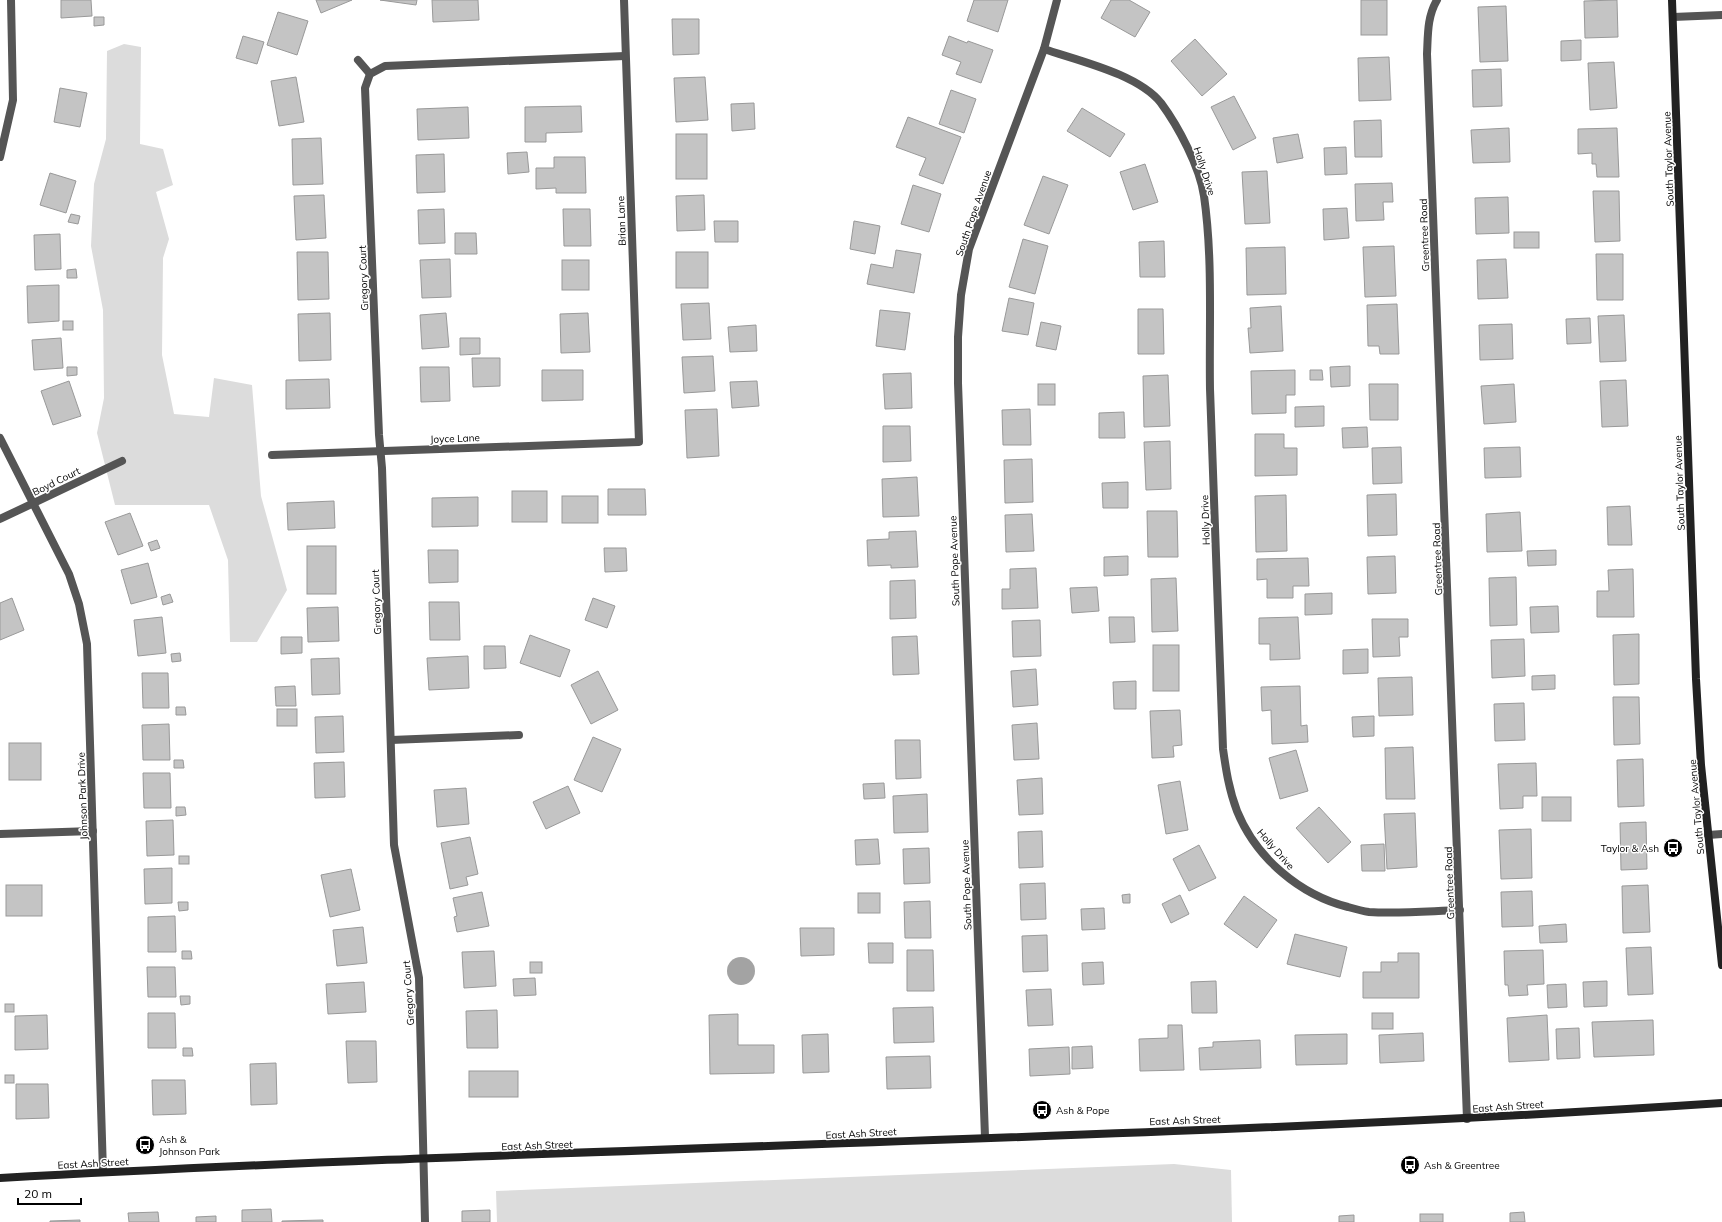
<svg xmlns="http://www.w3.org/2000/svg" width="1722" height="1222" font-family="Mulish,sans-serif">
<rect width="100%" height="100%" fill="#fff"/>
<g fill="#dcdcdc">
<polygon points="124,44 141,47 140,144 163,149 173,185 156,192 169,239 163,258 162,355 174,414 209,417 214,378 252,385 261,496 287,590 257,642 230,642 228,560 209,505 115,505 97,433 104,398 103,310 91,246 94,184 106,139 107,51"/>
<polygon points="1174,1164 1231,1170 1232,1222 497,1222 496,1191"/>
</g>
<circle fill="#a3a3a3" cx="741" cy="971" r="14"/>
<g fill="#c4c4c4" stroke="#999">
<polygon points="61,0 91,0 92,16 61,18"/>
<polygon points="316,0 352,0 321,13"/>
<polygon points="380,0 417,0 416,5"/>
<polygon points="432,0 478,0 479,20 433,22"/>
<polygon points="974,0 1008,0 998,32 967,21"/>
<polygon points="1111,0 1129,0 1150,12 1135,37 1101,18"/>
<rect x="1361" y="0" width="26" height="35"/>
<polygon points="1617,0 1618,37 1585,38 1584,1"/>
<polygon points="1506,6 1508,61 1480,62 1478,7"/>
<polygon points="278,12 308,21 297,55 267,45"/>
<polygon points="94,17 104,17 104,25 94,26"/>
<polygon points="672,19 699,19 699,54 673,55"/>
<polygon points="243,36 264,42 257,64 236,58"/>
<polygon points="949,36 967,43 968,41 993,50 981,83 956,74 961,62 942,55"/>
<polygon points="1195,39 1227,74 1202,96 1171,61"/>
<polygon points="1581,40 1581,60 1561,61 1561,41"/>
<polygon points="1389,57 1391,100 1359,101 1358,58"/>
<polygon points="1614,62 1617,108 1590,110 1588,63"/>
<polygon points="1501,69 1502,106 1473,107 1472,70"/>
<polygon points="296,77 304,122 279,126 271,81"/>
<polygon points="705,77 708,120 676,122 674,78"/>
<polygon points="60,88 87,93 80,127 54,122"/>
<polygon points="951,90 976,99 964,133 939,124"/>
<polygon points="1234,96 1256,138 1233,150 1211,107"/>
<polygon points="754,103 755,129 732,131 731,104"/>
<polygon points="581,106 582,132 546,133 546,142 525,142 525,107"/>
<polygon points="468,107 469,138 418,140 417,109"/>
<polygon points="1082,108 1125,134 1110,157 1067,131"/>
<polygon points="908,117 961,137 943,184 919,175 926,158 896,147"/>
<polygon points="1381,120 1382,157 1355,157 1354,121"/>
<polygon points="1509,128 1510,162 1473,163 1471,130"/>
<polygon points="1617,128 1619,177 1597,177 1596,164 1592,164 1592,153 1578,154 1578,129"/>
<rect x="676" y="134" width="31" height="45"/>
<polygon points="1298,134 1303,158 1277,163 1273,138"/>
<polygon points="321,138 323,184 293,185 292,139"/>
<polygon points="1346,147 1347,174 1325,175 1324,148"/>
<polygon points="527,152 529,172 508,174 507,153"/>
<polygon points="444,154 445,192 417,193 416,155"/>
<polygon points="554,157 585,157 586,193 556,193 556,188 536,189 536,168 554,168"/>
<polygon points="1145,164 1158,202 1133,210 1120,172"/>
<polygon points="1267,171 1270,223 1245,224 1242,172"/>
<polygon points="50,173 76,181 66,213 40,205"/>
<polygon points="1043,176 1068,185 1049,234 1024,225"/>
<polygon points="1392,183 1393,202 1383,202 1384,220 1356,221 1355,184"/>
<polygon points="913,185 941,194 929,232 901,224"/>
<polygon points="1593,191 1619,191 1620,241 1595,242"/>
<polygon points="324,195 326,238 296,240 294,196"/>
<polygon points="704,195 705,230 677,231 676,196"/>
<polygon points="1508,197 1509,233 1476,234 1475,198"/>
<polygon points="1347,208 1349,238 1324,240 1323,209"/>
<polygon points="444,209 445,243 419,244 418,210"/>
<polygon points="563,209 590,209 591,246 564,246"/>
<polygon points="71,214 80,216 78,224 68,222"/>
<polygon points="714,221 738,221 738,242 715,242"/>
<polygon points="854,221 880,226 875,254 850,249"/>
<rect x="1514" y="232" width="25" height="16"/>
<polygon points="455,233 476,233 477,254 455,254"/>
<polygon points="60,234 61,269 35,270 34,235"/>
<polygon points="1023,239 1048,246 1035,294 1009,287"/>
<polygon points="1164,241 1165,277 1140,277 1139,242"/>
<polygon points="1394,246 1396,296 1365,297 1363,247"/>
<polygon points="1285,247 1286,294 1247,295 1246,248"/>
<polygon points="896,250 921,254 914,293 867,284 871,264 893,268"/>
<polygon points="297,252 328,252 329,299 298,300"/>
<rect x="676" y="252" width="32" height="36"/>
<polygon points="1596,254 1623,254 1623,300 1597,300"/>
<polygon points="450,259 451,297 422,298 420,260"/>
<polygon points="1506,259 1508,298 1478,299 1477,260"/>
<rect x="562" y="260" width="27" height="30"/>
<polygon points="76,269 77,278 67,278 67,270"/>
<polygon points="59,285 59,321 28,323 27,286"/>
<polygon points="1009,298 1034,303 1028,335 1002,331"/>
<polygon points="709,303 711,339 683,340 681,304"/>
<polygon points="1397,304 1399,354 1380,354 1379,346 1368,346 1367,305"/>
<polygon points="1281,306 1283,351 1250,353 1248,328 1251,328 1250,308"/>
<polygon points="1138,309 1163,309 1164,354 1138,354"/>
<polygon points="880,310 910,313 905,350 876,346"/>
<polygon points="330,313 331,360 299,361 298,314"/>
<polygon points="446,313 449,347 422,349 420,315"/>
<polygon points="588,313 590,352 561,353 560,314"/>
<polygon points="1624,315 1626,361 1600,362 1598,316"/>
<polygon points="1590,318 1591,343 1567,344 1566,319"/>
<rect x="63" y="321" width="10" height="9"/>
<polygon points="1041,322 1061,326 1056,350 1036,346"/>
<polygon points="1512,324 1513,359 1480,360 1479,325"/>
<polygon points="756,325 757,351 730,352 728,327"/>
<polygon points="61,338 63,368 34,370 32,340"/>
<polygon points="460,338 480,338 480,354 460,355"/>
<polygon points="713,356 715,391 684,393 682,357"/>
<polygon points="472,358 500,358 500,386 473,387"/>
<polygon points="1350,366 1350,386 1331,387 1330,367"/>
<polygon points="67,367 77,367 77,375 67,376"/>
<polygon points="420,367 449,367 450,401 421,402"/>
<polygon points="542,370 583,370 583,400 542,401"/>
<polygon points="1295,370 1295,395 1286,395 1286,413 1252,414 1251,371"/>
<polygon points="1310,370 1322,370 1323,380 1310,380"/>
<polygon points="911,373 912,408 885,409 883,374"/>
<polygon points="1168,375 1170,426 1144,427 1143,376"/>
<polygon points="329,379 330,408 286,409 286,380"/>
<polygon points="1626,380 1628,426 1602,427 1600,381"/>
<polygon points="69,381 81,416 53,425 41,391"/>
<polygon points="757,381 759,406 732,408 730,382"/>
<rect x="1038" y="384" width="17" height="21"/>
<polygon points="1369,384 1398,384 1398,420 1370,420"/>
<polygon points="1514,384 1516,422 1484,424 1481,386"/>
<polygon points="1324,406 1324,426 1295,427 1295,407"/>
<polygon points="717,409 719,456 687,458 685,410"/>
<polygon points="1030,409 1031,445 1003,445 1002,410"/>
<polygon points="1124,412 1125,438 1099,438 1099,413"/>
<polygon points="883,426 910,426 911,461 883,462"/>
<polygon points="1367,427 1368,447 1343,448 1342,428"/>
<polygon points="1255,434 1284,434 1284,448 1297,448 1297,475 1255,476"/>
<polygon points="1170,441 1171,489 1146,490 1144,442"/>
<polygon points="1401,447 1402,483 1373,484 1372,448"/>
<polygon points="1520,447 1521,477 1485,478 1484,448"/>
<polygon points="1032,459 1033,502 1005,503 1004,460"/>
<polygon points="917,477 919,516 883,517 882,479"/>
<polygon points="1128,482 1128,508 1103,508 1102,483"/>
<polygon points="608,489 645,489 646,515 608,515"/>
<rect x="512" y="491" width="35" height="31"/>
<polygon points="1396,494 1397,535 1368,536 1367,495"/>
<polygon points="1286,495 1287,551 1256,552 1255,496"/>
<rect x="562" y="496" width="36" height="27"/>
<polygon points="478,497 478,526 432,527 432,498"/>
<polygon points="334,501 335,528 288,530 287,503"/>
<polygon points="1630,506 1632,545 1608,545 1607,507"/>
<polygon points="1147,511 1177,511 1178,557 1148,557"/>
<polygon points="1520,512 1522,551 1487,552 1486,514"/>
<polygon points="130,513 143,546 118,555 105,522"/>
<polygon points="1032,514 1034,551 1006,552 1005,515"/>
<polygon points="916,531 918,567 891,568 891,565 868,566 867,540 889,539 889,532"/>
<polygon points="157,540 160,548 151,551 148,543"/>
<rect x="307" y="546" width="29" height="48"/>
<polygon points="604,548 626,548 627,571 605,572"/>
<polygon points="428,550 458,550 458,582 429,583"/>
<polygon points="1556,550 1556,565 1528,566 1527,551"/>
<polygon points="1128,556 1128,575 1104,576 1104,557"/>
<polygon points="1395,556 1396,593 1368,594 1367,557"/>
<polygon points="1308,558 1309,586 1293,586 1293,598 1267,598 1267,579 1257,580 1257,559"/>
<polygon points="148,563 157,597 131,604 121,570"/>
<polygon points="1036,568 1038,608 1002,609 1002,589 1010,589 1010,569"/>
<polygon points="1633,569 1634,617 1597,617 1597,591 1609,591 1608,570"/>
<polygon points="1516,577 1517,625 1490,626 1489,578"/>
<polygon points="1176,578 1178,631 1152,632 1151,579"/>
<polygon points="915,580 916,618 890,619 890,581"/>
<polygon points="1097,587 1099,611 1072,613 1070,588"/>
<polygon points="1332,593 1332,614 1305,615 1305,594"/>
<polygon points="170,594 173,602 163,605 161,597"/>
<polygon points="12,598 24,630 0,640 0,603"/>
<polygon points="593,598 615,606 607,628 585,620"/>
<polygon points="429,602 459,602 460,640 430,640"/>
<polygon points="1558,606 1559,632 1531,633 1530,607"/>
<polygon points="338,607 339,641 308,642 307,608"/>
<polygon points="162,617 166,653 138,656 134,620"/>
<polygon points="1109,617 1134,617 1135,642 1110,643"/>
<polygon points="1298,617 1300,659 1270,660 1270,644 1259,644 1259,618"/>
<polygon points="1372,619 1408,619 1408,637 1399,637 1400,656 1373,657"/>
<polygon points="1040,620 1041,656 1013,657 1012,621"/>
<polygon points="1639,634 1639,684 1614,685 1613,635"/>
<polygon points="530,635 570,650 560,677 520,663"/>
<polygon points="917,636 919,674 893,675 892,637"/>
<polygon points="281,637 302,637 302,653 281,654"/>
<polygon points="1524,639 1525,676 1492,678 1491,640"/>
<rect x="1153" y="645" width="26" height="46"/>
<polygon points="484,646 505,646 506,668 484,669"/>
<polygon points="1368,649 1368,673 1343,674 1343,650"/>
<polygon points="180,653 181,661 172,662 171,654"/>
<polygon points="468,656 469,688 429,690 427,658"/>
<polygon points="339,658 340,694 312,695 311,659"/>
<polygon points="1036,669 1038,705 1013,707 1011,671"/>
<polygon points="598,671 618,710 591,724 571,685"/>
<polygon points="142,673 168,673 169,708 143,708"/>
<polygon points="1555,675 1555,689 1532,690 1532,676"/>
<polygon points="1412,677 1413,715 1379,716 1378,678"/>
<polygon points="1136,681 1136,709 1114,709 1113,682"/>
<polygon points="295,686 296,706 276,706 275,687"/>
<polygon points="1300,686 1301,726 1307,725 1308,742 1272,744 1271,710 1262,711 1261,687"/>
<polygon points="1613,697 1639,697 1640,744 1614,745"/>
<polygon points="1524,703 1525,740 1495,741 1494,704"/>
<polygon points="176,707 185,707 186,715 176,715"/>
<rect x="277" y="709" width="20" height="17"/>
<polygon points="1180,710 1182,745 1173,746 1174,757 1152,758 1150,711"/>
<polygon points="343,716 344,752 316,753 315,717"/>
<polygon points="1374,716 1374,736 1353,737 1352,717"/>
<polygon points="1037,723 1039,759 1014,760 1012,725"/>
<polygon points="169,724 170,760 143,760 142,725"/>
<polygon points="593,737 621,749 602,792 574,780"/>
<polygon points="895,740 920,740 921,778 896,779"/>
<rect x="9" y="743" width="32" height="37"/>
<polygon points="1413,747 1415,799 1386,799 1385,748"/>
<polygon points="1296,750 1308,791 1280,799 1269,758"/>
<polygon points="1643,759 1644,806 1618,807 1617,760"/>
<polygon points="174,760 183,760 184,768 174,768"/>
<polygon points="344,762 345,797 315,798 314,763"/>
<polygon points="1536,763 1537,796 1523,796 1523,808 1500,809 1498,764"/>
<polygon points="143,773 170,773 171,808 144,808"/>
<polygon points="1042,778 1043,814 1019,815 1017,780"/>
<polygon points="1180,781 1188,830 1166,834 1158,785"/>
<polygon points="884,783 885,798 864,799 863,784"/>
<polygon points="568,786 580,813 546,829 533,802"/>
<polygon points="466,788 469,824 437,827 434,790"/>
<polygon points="927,794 928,832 894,833 893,796"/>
<rect x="1542" y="797" width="29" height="24"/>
<polygon points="176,807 185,807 186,815 176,816"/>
<polygon points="1319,807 1351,842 1328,863 1296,828"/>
<polygon points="1415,813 1417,867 1387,869 1384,814"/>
<polygon points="173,820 174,855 147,856 146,821"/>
<polygon points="1646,822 1647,869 1621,870 1620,823"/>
<polygon points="1531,829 1532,878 1501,879 1499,830"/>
<polygon points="1042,831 1043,867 1019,868 1018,832"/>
<polygon points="470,837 478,874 466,877 468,885 450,889 441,843"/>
<polygon points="878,839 880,864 856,865 855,840"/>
<polygon points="1384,844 1385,871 1362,871 1361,845"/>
<polygon points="1199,845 1216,878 1189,891 1173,859"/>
<polygon points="929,848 930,883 904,884 903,849"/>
<rect x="179" y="856" width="10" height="8"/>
<polygon points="172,868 172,903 145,904 144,869"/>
<polygon points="351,869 360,910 330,917 321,875"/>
<polygon points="1045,883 1046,919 1021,920 1020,884"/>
<rect x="6" y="885" width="36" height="31"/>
<polygon points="1648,885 1650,932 1623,933 1622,886"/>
<polygon points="1532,891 1533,926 1502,927 1501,892"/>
<polygon points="482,892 489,926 457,932 454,917 457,916 453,898"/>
<rect x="858" y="893" width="22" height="20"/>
<polygon points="1130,894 1130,903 1123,903 1122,895"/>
<polygon points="1180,895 1189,914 1171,923 1162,904"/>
<polygon points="1244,896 1277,920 1257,948 1224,924"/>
<polygon points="930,901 931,938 905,938 904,902"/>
<polygon points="178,902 188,902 188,910 179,911"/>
<polygon points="1104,908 1105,929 1082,930 1081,909"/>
<polygon points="175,916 176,952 148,952 148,917"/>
<polygon points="1566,924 1567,942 1540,943 1539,926"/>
<polygon points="363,927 367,963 337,966 333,930"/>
<polygon points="800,928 834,928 834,955 801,956"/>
<polygon points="1295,934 1347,947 1340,977 1287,964"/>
<polygon points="1047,935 1048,971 1023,972 1022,936"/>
<polygon points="868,943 893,943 893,963 869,963"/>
<polygon points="1651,947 1653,994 1628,995 1626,948"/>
<polygon points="907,950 933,950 934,991 907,991"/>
<polygon points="1543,950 1544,984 1527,985 1528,995 1509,996 1508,985 1505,985 1504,951"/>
<polygon points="182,951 191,951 192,959 182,959"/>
<polygon points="494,951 496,986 464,988 462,952"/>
<polygon points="1398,953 1419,953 1419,998 1363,998 1363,972 1381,972 1381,962 1398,962"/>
<rect x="530" y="962" width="12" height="11"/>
<polygon points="1103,962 1104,984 1083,985 1082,963"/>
<polygon points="147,967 175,967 176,997 148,997"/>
<polygon points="535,978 536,995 514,996 513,979"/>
<polygon points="1216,981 1217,1013 1192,1013 1191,982"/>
<polygon points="1607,981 1607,1006 1584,1007 1583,982"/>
<polygon points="364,982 366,1012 328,1014 326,984"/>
<polygon points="1566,984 1567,1007 1548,1008 1547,985"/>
<polygon points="1051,989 1053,1025 1028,1026 1026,990"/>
<polygon points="180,996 190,996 190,1004 181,1005"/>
<rect x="5" y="1004" width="9" height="8"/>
<polygon points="933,1007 934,1042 894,1043 893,1008"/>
<polygon points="497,1010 498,1048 467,1048 466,1011"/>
<polygon points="148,1013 175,1013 176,1048 148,1048"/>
<rect x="1372" y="1013" width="21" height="16"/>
<polygon points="738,1014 738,1045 774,1045 774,1073 710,1074 709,1015"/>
<polygon points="47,1015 48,1049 15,1050 15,1016"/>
<polygon points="1547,1015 1549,1060 1509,1062 1507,1018"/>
<polygon points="1653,1020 1654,1055 1594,1057 1592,1022"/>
<polygon points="1168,1025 1182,1025 1184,1070 1140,1071 1139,1039 1168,1038"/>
<polygon points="1579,1028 1580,1058 1557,1059 1556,1029"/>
<polygon points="1423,1033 1424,1061 1380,1063 1379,1035"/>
<polygon points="828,1034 829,1072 803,1073 802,1035"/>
<polygon points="1347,1034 1347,1064 1296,1065 1295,1035"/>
<polygon points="1260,1040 1261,1068 1200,1070 1199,1048 1213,1047 1213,1042"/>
<polygon points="346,1041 376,1041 377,1082 348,1083"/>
<polygon points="1092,1046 1093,1068 1072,1069 1072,1047"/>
<polygon points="1069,1047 1070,1074 1030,1076 1029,1049"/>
<polygon points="183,1048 192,1048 193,1056 183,1056"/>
<polygon points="930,1056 931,1088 887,1089 886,1057"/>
<polygon points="276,1063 277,1104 251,1105 250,1064"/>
<rect x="469" y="1071" width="49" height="26"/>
<rect x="5" y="1075" width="9" height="8"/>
<polygon points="152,1080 185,1080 186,1114 153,1115"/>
<polygon points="16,1084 48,1084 49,1118 16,1119"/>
<polygon points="271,1209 272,1222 242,1222 242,1210"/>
<polygon points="490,1210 490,1222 462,1222 462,1211"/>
<polygon points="158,1212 159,1222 129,1222 128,1213"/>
<polygon points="1524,1212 1525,1222 1510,1222 1510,1213"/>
<rect x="1420" y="1214" width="23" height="8"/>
<polygon points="1354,1215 1354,1222 1339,1222 1339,1216"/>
<polygon points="216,1216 216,1222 196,1222 196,1217"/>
<polygon points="80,1220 80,1222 50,1222 50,1221"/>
<polygon points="323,1220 323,1222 282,1222 282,1221"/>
</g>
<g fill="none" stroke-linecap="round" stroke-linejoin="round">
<g stroke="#555" stroke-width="8">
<path d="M1437 0C1427 17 1428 35 1427 54L1467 1119"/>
<polyline points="1673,17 1722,15"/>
<path d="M1044 49C1079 61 1138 74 1161 103 1178 126 1200 167 1204 196 1213 259 1209 325 1210 389 1214 509 1219 629 1223 749 1226 770 1229 790 1237 811 1256 858 1300 895 1348 907 1355 909 1362 911 1369 912 1399 914 1430 911 1460 910"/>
<polyline points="358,60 370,74"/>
<polyline points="0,157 13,100 11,0"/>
<polyline points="0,438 69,574 79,604 87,644 103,1172"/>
<polyline points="272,455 639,442 624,0"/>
<polyline points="0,519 122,461"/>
<polyline points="391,740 519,735"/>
<polyline points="0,834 93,831"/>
<polyline points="1708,835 1722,834"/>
<polyline points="985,1137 958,383 958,337 961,295 969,249 1044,49 1057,0"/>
<polyline points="425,1222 419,978 394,845 382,468 379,435 365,88 370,74 385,66 625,56"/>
</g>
<g stroke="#222" stroke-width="8">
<polyline points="1672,0 1696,679 1701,765 1722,965"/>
<path d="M0 1178C574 1146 1149 1141 1722 1103"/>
</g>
</g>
<defs>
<g id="bus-disc" transform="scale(1)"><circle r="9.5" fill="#000" stroke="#fff"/><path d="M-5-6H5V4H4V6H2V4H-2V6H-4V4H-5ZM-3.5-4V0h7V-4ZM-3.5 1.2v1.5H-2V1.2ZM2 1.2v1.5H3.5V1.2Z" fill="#fff"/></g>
</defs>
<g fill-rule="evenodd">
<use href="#bus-disc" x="1673" y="848"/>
<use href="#bus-disc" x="1042" y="1110"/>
<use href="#bus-disc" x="145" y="1145"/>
<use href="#bus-disc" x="1410" y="1165"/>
</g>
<g text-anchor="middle" stroke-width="3" stroke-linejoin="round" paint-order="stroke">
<g font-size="10" fill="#000" stroke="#fff">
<text transform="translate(1668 159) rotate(-92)" y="4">South Taylor Avenue</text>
<text transform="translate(1205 171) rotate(72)" y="4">Holly Drive</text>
<text transform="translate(973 213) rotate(-71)" y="4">South Pope Avenue</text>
<text transform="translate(621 221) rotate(-92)" y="4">Brian Lane</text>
<text transform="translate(1424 235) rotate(-92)" y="4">Greentree Road</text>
<text transform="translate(363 278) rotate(-92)" y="4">Gregory Court</text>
<text transform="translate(455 438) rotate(-2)" y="4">Joyce Lane</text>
<text transform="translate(56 481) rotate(-26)" y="4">Boyd Court</text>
<text transform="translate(1679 483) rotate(-92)" y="4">South Taylor Avenue</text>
<text transform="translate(1205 520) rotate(-92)" y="4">Holly Drive</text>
<text transform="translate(1437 559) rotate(-92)" y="4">Greentree Road</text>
<text transform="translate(954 561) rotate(-92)" y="4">South Pope Avenue</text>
<text transform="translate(376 602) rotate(-92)" y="4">Gregory Court</text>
<text transform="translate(82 796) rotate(-92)" y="4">Johnson Park Drive</text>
<text transform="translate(1696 807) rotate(-95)" y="4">South Taylor Avenue</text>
<text transform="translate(1276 849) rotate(49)" y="4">Holly Drive</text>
<text transform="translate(1449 883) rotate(-92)" y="4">Greentree Road</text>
<text transform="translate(966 885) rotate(-92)" y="4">South Pope Avenue</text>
<text transform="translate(408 993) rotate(-94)" y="4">Gregory Court</text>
<text transform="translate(1508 1106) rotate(-4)" y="4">East Ash Street</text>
<text transform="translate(1185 1120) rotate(-2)" y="4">East Ash Street</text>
<text transform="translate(861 1133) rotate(-3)" y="4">East Ash Street</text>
<text transform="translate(537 1145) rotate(-2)" y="4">East Ash Street</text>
<text transform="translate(93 1163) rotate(-3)" y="4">East Ash Street</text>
</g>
<g font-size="10" fill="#000" stroke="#fff" text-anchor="start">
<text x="1659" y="852" text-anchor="end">Taylor &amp; Ash</text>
<text x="1056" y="1114">Ash &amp; Pope</text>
<text x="159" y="1143">Ash &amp;<tspan x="159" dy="12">Johnson Park</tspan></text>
<text x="1424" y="1169">Ash &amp; Greentree</text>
</g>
</g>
<path d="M18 1198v6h63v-6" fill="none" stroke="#000000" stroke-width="2"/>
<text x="24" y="1198" font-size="12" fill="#000000" stroke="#ffffff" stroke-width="3" paint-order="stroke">20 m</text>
</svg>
